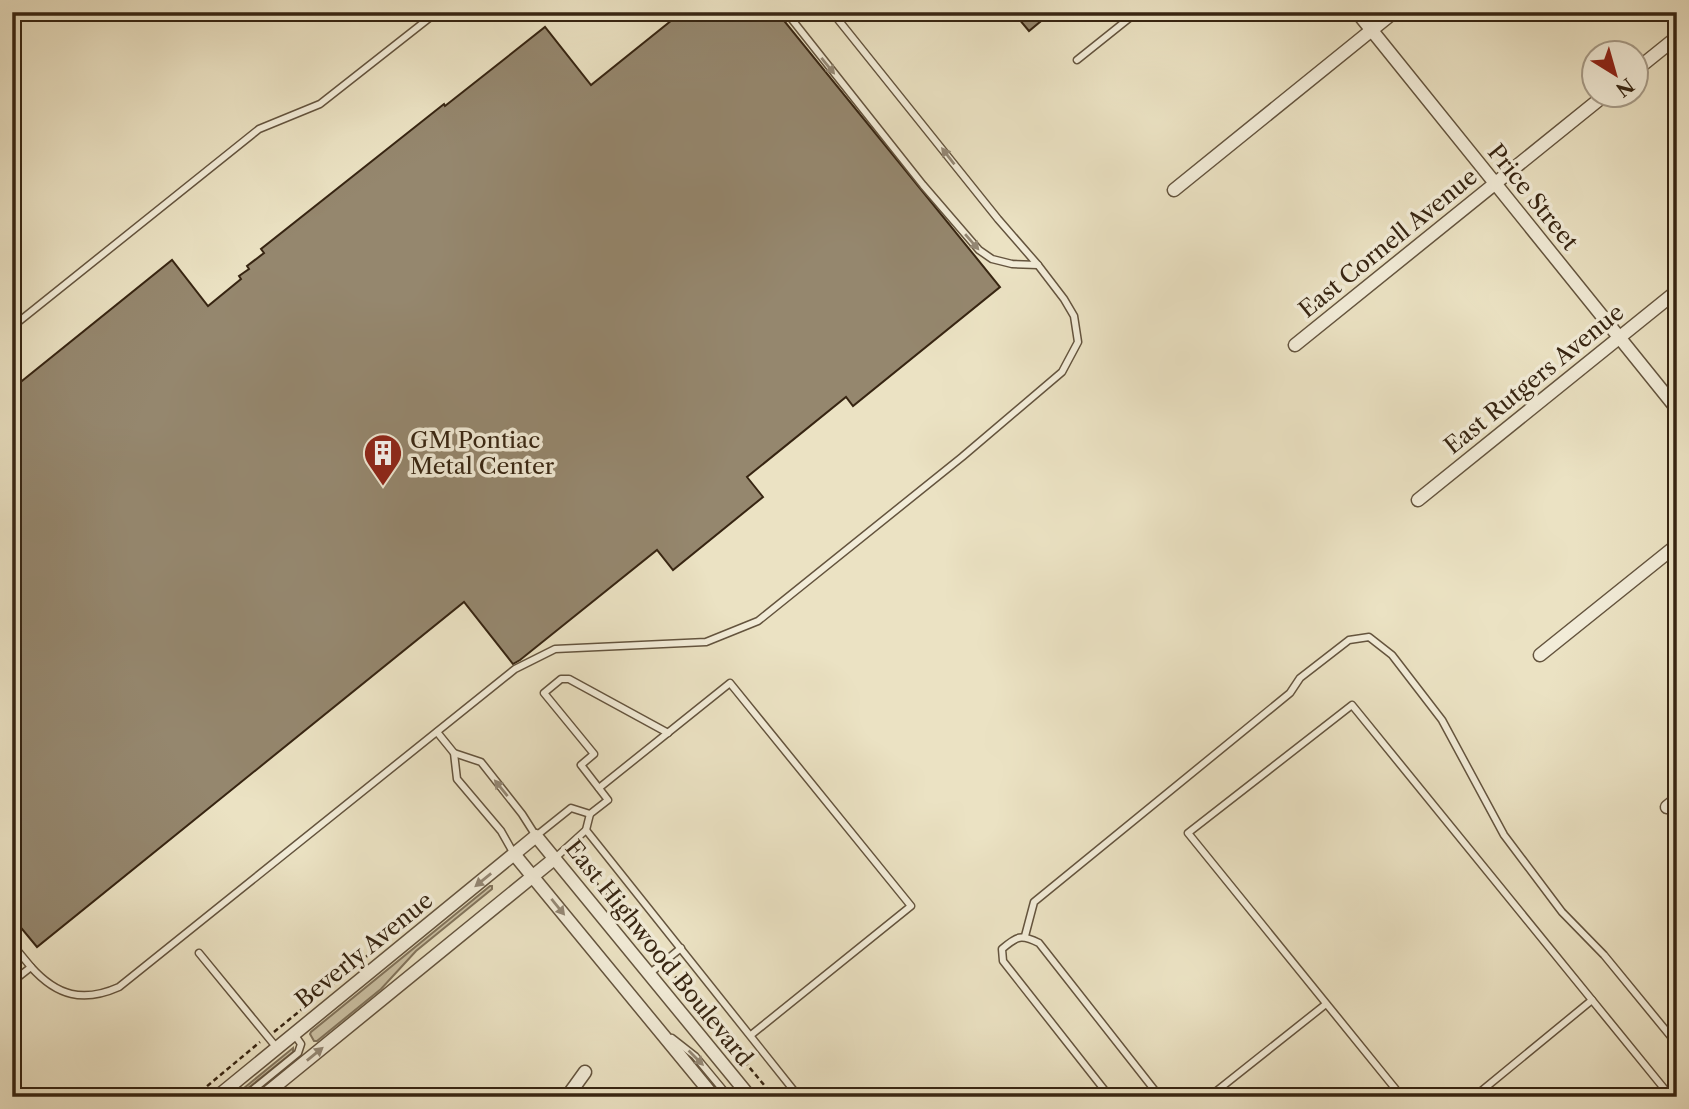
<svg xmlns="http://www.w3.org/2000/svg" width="1689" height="1109" font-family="'Libre Caslon Text',serif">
<rect width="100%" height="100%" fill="#ebe2c3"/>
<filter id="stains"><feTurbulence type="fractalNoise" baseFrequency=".00286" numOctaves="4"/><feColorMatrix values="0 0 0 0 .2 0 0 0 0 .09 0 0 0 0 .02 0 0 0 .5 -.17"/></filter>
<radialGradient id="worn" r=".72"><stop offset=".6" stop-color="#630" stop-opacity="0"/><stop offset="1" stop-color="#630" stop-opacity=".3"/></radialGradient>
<g fill="#ccc2a5" stroke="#82745c" stroke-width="2">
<polygon points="490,886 492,886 492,889 416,951 381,989 317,1041 314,1041 310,1034 311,1032"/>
<polygon points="293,1048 293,1052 237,1097 233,1097"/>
</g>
<g fill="#95876e" stroke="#372512" stroke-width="2">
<polygon points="682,12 777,12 1000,287 853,406 846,397 747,477 763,497 673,570 657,550 520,660 513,664 464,602 37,947 12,917 12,389 172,260 208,306 241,279 239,276 249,269 247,266 264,253 261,249 444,104 445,106 545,27 591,85"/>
<polygon points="1013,12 1052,12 1029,31"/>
</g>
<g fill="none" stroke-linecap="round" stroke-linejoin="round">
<g stroke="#64543e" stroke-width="9">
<g id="lane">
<polyline points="786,12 923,185 979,250 992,259 1012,264 1038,265"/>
<polyline points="1077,60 1137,12"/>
<polyline points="12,327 259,129 320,104 437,12"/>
<polyline points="437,732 454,753 457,779 501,831 514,854"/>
<polyline points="454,753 481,762 522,814 536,836 571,808 590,814"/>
<polyline points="599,788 730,683 911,906 751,1035"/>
<polyline points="586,830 799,1097"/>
<polyline points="554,859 586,830 590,814 608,800 581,765 594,754 544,693 561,679 569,679 668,733"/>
<polyline points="1025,936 1034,902 1290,693 1300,678 1349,640 1369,637 1392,655 1442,720 1504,835 1562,912 1604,955 1677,1044"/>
<polyline points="12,944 31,967"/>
<polyline points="199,953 277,1048"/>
<polyline points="649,974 681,948"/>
<path d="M12 982 31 967C57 996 83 1003 119 987L515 669 555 649 706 642 758 621 962 457 1062 372 1078 342 1074 316 1064 299 1038 265 998 219 832 12"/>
<polyline points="1592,1000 1671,1097"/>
<polyline points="672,1038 695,1056 729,1097"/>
<polyline points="244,1097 298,1053 301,1044 294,1034"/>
<path d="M1110 1097 1003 961 1002 949C1017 936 1021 934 1039 943L1160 1097"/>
<polyline points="1209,1097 1326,1004"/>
<polyline points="1402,1097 1188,833 1352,705 1592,1000 1474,1097"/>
</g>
</g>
<g stroke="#64543e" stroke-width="15">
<g id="street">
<polyline points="1357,12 1677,409"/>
<polyline points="1636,70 1677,37"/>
<polyline points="1174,190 1394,12"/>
<polyline points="1295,345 1606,94"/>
<polyline points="1418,500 1677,291"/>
<polyline points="1540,655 1677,545"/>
<polyline points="1667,807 1677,799"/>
<polyline points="514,854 714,1097"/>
<polyline points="217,1097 536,836 750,1097"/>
<polyline points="262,1097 554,859"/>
<polyline points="567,1097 585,1072"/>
</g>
</g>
<g stroke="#372512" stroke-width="2.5" stroke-dasharray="5 3.5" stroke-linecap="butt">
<polyline points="573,855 657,955"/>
<polyline points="670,970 678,980 679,987 689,998 701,1009 774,1097"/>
<polyline points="274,1032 383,943"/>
<polyline points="194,1097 260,1042"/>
</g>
<use href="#lane" stroke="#f2ecd8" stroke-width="6"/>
<use href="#street" stroke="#f2ecd8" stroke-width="12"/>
</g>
<defs><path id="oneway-solid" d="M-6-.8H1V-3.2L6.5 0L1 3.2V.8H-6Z" transform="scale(1.75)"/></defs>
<g fill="#948875">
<use href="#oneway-solid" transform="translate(828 66) rotate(51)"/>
<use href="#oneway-solid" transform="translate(948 156) rotate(-128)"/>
<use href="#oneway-solid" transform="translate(972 242) rotate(49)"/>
<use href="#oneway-solid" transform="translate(501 788) rotate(-129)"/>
<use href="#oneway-solid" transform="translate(483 880) rotate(141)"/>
<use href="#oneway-solid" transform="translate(558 907) rotate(51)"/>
<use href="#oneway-solid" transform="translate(315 1054) rotate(-39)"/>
<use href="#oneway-solid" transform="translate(696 1058) rotate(45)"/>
</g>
<defs>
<g id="building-pin" transform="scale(2.0125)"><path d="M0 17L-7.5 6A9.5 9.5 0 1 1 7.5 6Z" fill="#8f2418" stroke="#f2ecd8"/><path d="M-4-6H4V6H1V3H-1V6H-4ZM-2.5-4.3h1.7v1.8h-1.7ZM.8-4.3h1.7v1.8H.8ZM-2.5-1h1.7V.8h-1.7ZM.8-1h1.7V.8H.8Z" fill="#fff"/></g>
</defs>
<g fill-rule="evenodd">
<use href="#building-pin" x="383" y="453"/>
</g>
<g text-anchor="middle" stroke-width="7" stroke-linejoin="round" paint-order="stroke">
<g font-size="23" fill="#372512" stroke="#f2ecd8">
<text transform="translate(1533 197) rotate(51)" y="8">Price Street</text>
<text transform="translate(1388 243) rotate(-39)" y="8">East Cornell Avenue</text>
<text transform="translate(1534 379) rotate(-39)" y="8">East Rutgers Avenue</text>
<text transform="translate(364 950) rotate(-39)" y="8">Beverly Avenue</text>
<text transform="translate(659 953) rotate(51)" y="8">East Highwood Boulevard</text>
</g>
<g font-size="23" fill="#372512" stroke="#f2ecd8" text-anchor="start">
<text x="410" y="448">GM Pontiac<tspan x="410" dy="26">Metal Center</tspan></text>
</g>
</g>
<rect width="1689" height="1109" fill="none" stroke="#ebe2c3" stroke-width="42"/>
<rect x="14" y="14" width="1661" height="1081" fill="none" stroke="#372512" stroke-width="3.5"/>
<rect x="21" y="21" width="1647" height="1067" fill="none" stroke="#372512" stroke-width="2"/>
<g transform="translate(1615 74) rotate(143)"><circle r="33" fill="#f2ecd8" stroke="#a79c89" stroke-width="2"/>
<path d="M0-5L12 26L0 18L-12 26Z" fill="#8f2418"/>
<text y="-10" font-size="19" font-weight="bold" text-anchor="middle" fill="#372512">N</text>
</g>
<rect width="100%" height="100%" filter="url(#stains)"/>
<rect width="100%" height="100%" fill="url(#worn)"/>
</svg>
